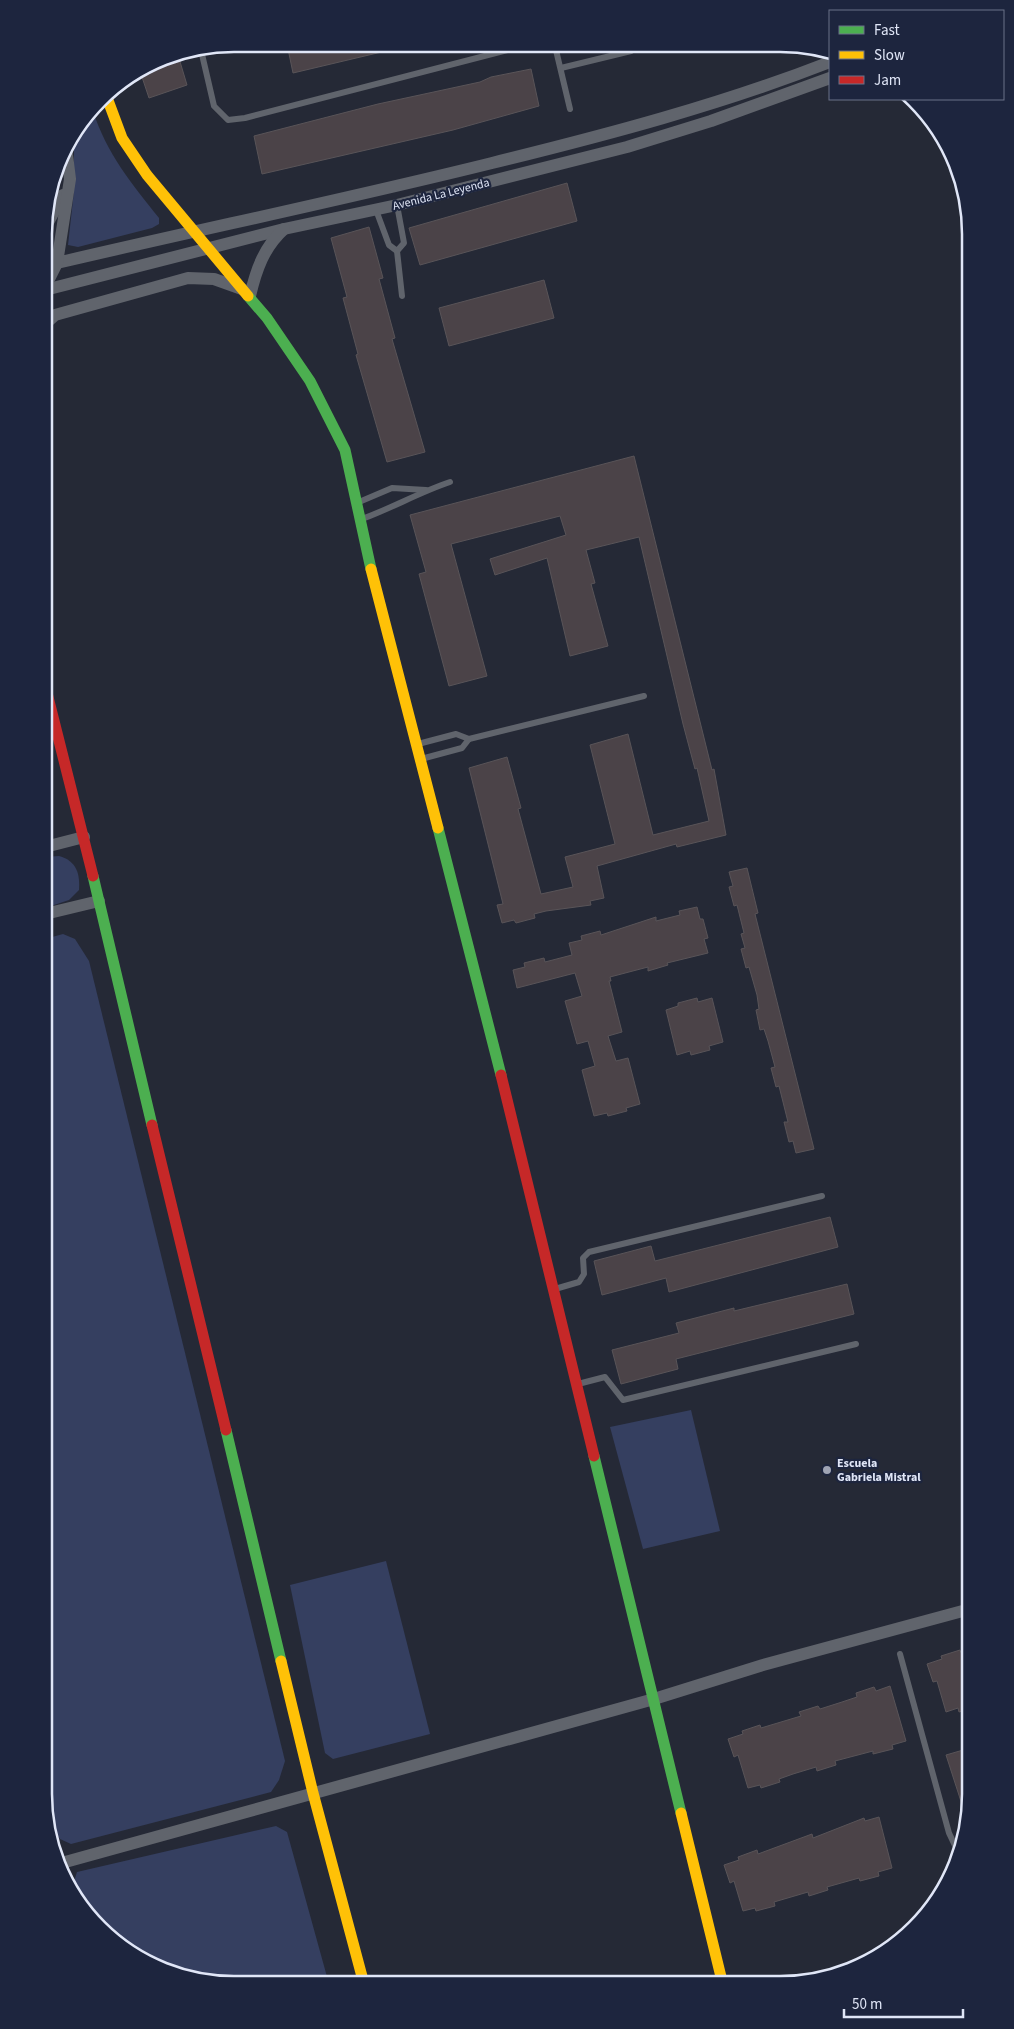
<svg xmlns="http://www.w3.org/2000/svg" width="1014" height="2029" font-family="'Source Sans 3',sans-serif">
<rect width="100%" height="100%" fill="#252936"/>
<g fill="#353f60">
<path d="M93 111C107 154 131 183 159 218V224L152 228 78 247 68 245 74 191V136Z"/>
<path d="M59 856C77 861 80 874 79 890L69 900 45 908V857Z"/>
<polygon points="63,934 75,939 89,961 285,1761 279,1780 271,1792 71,1844 60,1839 55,1832 44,1786 45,939"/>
<polygon points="691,1410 720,1531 643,1549 610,1427"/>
<polygon points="386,1561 430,1734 333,1759 325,1753 290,1585"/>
<path d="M276 1826 287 1832 329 1984C292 1984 246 1988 210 1984 159 1978 94 1937 71 1891L77 1872Z"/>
</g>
<g fill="#4b4348" stroke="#595458">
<polygon points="287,44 390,45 390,50 293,73"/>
<polygon points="178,55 187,85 149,98 140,71 162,58"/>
<polygon points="531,69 539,106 453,130 262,174 254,136 378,104 480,82 491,77"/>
<polygon points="567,183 577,221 420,265 409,228"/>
<polygon points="369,227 383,278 379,279 395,338 392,339 425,452 387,462 356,355 358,354 343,298 347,297 331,238"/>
<polygon points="544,280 554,318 449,346 439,308"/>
<polygon points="634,456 712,770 714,769 726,835 677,847 676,844 597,866 604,898 590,901 591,905 546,911 534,914 535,918 516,923 514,920 502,923 497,905 503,904 469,768 507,757 521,808 518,809 541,894 573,887 565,857 615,844 590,745 628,734 653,835 709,821 697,768 695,769 683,724 639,537 586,550 595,583 591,584 608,646 570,656 547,558 495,575 490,559 566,535 560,516 451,544 487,676 449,686 419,574 426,572 410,515"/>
<polygon points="747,868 758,913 755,914 814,1149 796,1153 793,1141 789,1142 784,1122 788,1122 779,1086 776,1087 771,1068 775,1067 768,1041 764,1029 760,1030 756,1010 759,1009 757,995 749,967 746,968 741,949 745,948 741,934 744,933 737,905 734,906 729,887 733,886 729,872"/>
<polygon points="697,907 700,919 703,919 708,938 704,939 708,953 667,963 668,965 648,971 648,967 610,977 611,981 609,981 622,1032 608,1036 616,1061 628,1058 640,1104 626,1108 627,1111 608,1116 607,1113 594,1116 582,1070 595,1066 588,1041 577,1044 565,1001 582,996 575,973 517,988 513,970 525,967 524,963 544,958 545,962 572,955 569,943 582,940 581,936 600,931 601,935 656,917 656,921 680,915 679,911"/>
<polygon points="697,998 698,1002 712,998 723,1042 709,1046 710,1050 691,1055 690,1051 677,1055 666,1010 678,1006 678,1003"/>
<polygon points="830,1217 838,1247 669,1292 666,1278 602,1295 594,1261 651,1246 655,1261"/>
<polygon points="847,1284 854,1314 676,1359 678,1369 621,1384 612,1350 679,1333 676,1323 734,1308 734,1311"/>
<polygon points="960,1650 961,1653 970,1650 970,1709 959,1712 958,1708 946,1712 937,1681 933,1682 927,1664 942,1659 941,1656"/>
<polygon points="890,1686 906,1741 892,1745 893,1749 873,1754 873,1751 835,1761 836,1765 817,1771 816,1767 793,1774 779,1779 780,1782 761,1788 760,1785 748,1788 738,1755 734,1757 728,1739 743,1734 742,1731 760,1725 761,1728 801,1716 799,1712 818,1706 820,1709 842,1702 857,1697 856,1693 874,1687 876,1691"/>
<polygon points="970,1748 970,1807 967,1820 946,1755"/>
<polygon points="879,1817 892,1868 878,1872 879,1876 860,1881 859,1878 827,1887 828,1890 809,1896 808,1892 774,1902 775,1906 756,1911 755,1908 743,1911 734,1881 730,1883 724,1865 739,1860 738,1857 757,1850 758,1854 812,1834 813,1838 864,1818 865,1821"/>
</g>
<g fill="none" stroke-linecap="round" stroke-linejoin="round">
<g stroke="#60646c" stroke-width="6">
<polyline points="555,46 570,109"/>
<polyline points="201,50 214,106 228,120 245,118 523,46"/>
<polyline points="561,68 631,51"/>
<polyline points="376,210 389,245 397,251 404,243 397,205"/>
<polyline points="397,251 402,296"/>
<polyline points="359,502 392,488 426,490"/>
<path d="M362 519C392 508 420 492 450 482"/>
<polyline points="469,739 644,696"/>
<polyline points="418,744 456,734 469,739 462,748 421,759"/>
<polyline points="555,1289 579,1282 584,1274 583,1258 589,1252 822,1196"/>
<polyline points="578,1384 605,1377 623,1400 856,1344"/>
<polyline points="900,1654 949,1833 959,1854"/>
</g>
<g stroke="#60646c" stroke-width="12">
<polyline points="45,228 63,195"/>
<path d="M45 268 57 263C202 229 347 199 492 163 606 135 720 105 830 62"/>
<polyline points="45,287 57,263 70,179 66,147"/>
<polyline points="45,290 284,229 397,205 627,147 711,121 830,78"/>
<path d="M250 296C256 270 264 247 284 229"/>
<polyline points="45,324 55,315 188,278 214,279 242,289"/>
<polyline points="45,847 84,837"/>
<polyline points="45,914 99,901"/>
<polyline points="54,1855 54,1856"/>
<polyline points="58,1864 654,1699 763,1665 970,1609"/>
</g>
<g stroke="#4caf50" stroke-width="11">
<polyline points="248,296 267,318 310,381 345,450 371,569"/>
<polyline points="438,828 501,1075"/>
<polyline points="93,876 152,1125"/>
<polyline points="226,1430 281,1661"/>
<polyline points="594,1456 681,1813"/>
</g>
<g stroke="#ffc107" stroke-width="11">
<polyline points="106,95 122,138 147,175 248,296"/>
<polyline points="371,569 438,828"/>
<polyline points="281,1661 313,1793 364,1984"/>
<polyline points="681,1813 723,1985"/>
</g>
<g stroke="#c62828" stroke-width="11">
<polyline points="45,685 93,876"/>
<polyline points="501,1075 594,1456"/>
<polyline points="152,1125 226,1430"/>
</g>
</g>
<circle fill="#9fa4b3" stroke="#1d253e" stroke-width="2" cx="827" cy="1470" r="5"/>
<g text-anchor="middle" stroke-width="4.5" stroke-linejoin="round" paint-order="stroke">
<g font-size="12" fill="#e0e6f7" stroke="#1d253e">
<text transform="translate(441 194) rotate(-14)" y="4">Avenida La Leyenda</text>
</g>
<g font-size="12" font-weight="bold" fill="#e0e6f7" stroke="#1d253e" text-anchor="start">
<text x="837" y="1467">Escuela<tspan x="837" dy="14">Gabriela Mistral</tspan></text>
</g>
</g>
<path d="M0 0H1014V2029H0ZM234 52H780A182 182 0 0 1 962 234V1794A182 182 0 0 1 780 1976H234A182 182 0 0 1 52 1794V234A182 182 0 0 1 234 52Z" fill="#1d253e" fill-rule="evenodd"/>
<path fill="none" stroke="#e0e6f7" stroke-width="2.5" d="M234 52H780A182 182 0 0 1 962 234V1794A182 182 0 0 1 780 1976H234A182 182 0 0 1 52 1794V234A182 182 0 0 1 234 52Z"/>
<rect x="829" y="10" width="175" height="90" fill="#1d253e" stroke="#6b7288"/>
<rect x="839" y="26" width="25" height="8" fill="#4caf50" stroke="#6b7288"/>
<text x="874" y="35" font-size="15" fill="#e0e6f7">Fast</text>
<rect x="839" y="51" width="25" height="8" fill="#ffc107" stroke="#6b7288"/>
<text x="874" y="60" font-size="15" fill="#e0e6f7">Slow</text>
<rect x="839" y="76" width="25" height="8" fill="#c62828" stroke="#6b7288"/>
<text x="874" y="85" font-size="15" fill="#e0e6f7">Jam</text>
<path d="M844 2009v8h119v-8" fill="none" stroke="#e0e6f7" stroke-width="2.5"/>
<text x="852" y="2009" font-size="15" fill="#e0e6f7" stroke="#1d253e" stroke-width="4" paint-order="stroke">50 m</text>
</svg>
